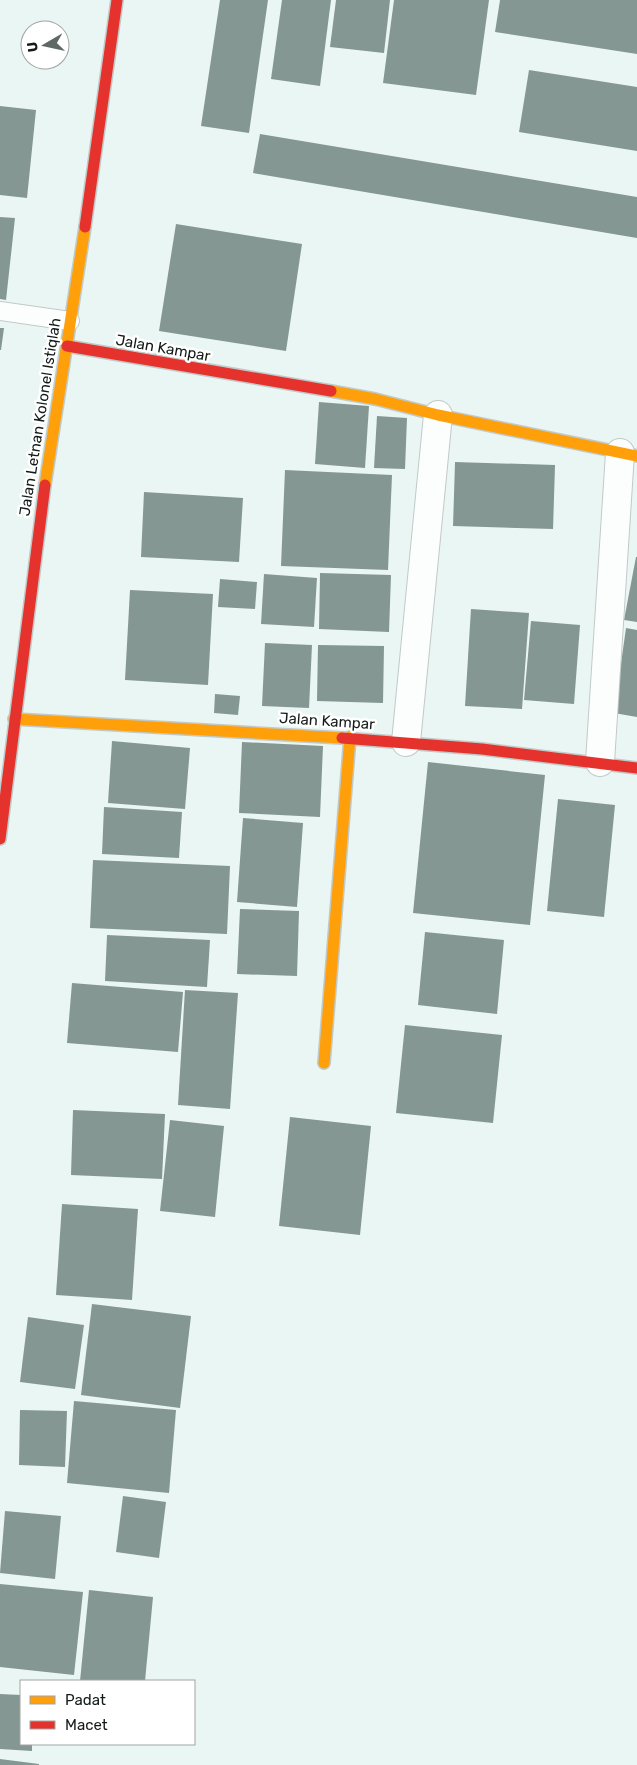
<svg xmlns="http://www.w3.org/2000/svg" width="637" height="1765" font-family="Rubik,sans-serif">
<rect width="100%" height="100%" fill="#eaf6f3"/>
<g fill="#859793">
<polygon points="220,0 268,0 249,133 201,126"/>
<polygon points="282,0 331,0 320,86 271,79"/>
<polygon points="336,0 390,0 384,53 330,47"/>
<polygon points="394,0 489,0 476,95 383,83"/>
<polygon points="500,0 637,0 637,54 495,32"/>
<polygon points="529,70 637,87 637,151 519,132"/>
<polygon points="0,106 36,110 27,198 0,195"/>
<polygon points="260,134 637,197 637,238 253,173"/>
<polygon points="0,217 15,218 6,300 0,299"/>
<polygon points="176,224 302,244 286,351 159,331"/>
<polygon points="0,328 4,328 1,350 0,350"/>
<polygon points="319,402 369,406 365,468 315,464"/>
<polygon points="377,416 407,418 405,469 374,468"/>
<polygon points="455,462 555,465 553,529 453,526"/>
<polygon points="285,470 392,475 388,570 281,566"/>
<polygon points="144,492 243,498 239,562 141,557"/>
<polygon points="636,557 637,557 637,622 624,620"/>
<polygon points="320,573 391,575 389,632 319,629"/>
<polygon points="264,574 317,578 314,627 261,624"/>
<polygon points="220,579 257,582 255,609 218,607"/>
<polygon points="130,590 213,594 208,685 125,680"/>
<polygon points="471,609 529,613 522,709 465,706"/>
<polygon points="531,621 580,625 574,704 524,700"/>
<polygon points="626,628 637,630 637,717 614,713"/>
<polygon points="265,643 312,645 309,708 262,706"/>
<polygon points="318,645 384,646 383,703 317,701"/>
<polygon points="215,694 240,696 238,715 214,713"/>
<polygon points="112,741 190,748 185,809 108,803"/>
<polygon points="242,742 323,746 320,817 239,813"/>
<polygon points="428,762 545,775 530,925 413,913"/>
<polygon points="558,799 615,805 604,917 547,911"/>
<polygon points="104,807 182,812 179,858 102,854"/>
<polygon points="243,818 303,823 297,907 237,902"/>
<polygon points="93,860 230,866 227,934 90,928"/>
<polygon points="240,909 299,911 297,976 237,974"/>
<polygon points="425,932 504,940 497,1014 418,1005"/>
<polygon points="107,935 210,940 207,987 105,981"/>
<polygon points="72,983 183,992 178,1052 67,1043"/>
<polygon points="185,990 238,993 230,1109 178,1105"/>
<polygon points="405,1025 502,1035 493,1123 396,1113"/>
<polygon points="73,1110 165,1114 162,1179 71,1175"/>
<polygon points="290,1117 371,1126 360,1235 279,1226"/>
<polygon points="170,1120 224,1126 215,1217 160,1211"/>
<polygon points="62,1204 138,1209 132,1300 56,1295"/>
<polygon points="92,1304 191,1316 180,1408 81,1395"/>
<polygon points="28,1317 84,1325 75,1389 20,1382"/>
<polygon points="74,1401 176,1410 169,1493 67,1483"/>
<polygon points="20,1410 67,1411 65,1467 19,1465"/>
<polygon points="123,1496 166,1502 159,1558 116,1552"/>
<polygon points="5,1511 61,1516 55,1579 0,1573"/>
<polygon points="0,1584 83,1592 74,1675 0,1667"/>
<polygon points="89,1590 153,1597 145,1681 80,1681"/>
<polygon points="0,1694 21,1695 21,1744 32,1744 32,1751 0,1749"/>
<polygon points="0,1759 39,1764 39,1765 0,1765"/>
</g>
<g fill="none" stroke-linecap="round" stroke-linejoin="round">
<g stroke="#c1cac8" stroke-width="20">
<polyline id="lane" points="0,311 70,321"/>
</g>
<g stroke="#c1cac8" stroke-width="30">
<g id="street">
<polyline points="406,742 438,415"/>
<polyline points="600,762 620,453"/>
</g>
</g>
<g stroke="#c1cac8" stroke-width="14">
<g id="slow">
<polyline points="331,391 375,399 438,415 637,456"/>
<polyline points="45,485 85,227"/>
<polyline points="14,719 342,738"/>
<polyline points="324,1063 350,737"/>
</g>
</g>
<g stroke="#c1cac8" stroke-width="14">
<g id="jam">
<polyline points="85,227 117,0"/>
<polyline points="67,346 331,391"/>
<polyline points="342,738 482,749 637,768"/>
<polyline points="0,839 45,485"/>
</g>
</g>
<use href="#lane" stroke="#fcfefd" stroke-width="18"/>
<use href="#street" stroke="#fcfefd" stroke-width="28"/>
<use href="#slow" stroke="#ff9f0a" stroke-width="11"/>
<use href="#jam" stroke="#e5322d" stroke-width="11"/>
</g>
<g text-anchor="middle" stroke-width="5" stroke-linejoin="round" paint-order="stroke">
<g font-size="15" fill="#131b19" stroke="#fff">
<text transform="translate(163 348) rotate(10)" y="5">Jalan Kampar</text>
<text transform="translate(40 417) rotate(-81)" y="5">Jalan Letnan Kolonel Istiqlah</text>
<text transform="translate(327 721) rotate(4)" y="5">Jalan Kampar</text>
</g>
</g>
<rect x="20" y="1680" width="175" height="65" fill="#ffffff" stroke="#a1a4a3"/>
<rect x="30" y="1696" width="25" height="8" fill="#ff9f0a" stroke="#a1a4a3"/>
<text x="65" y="1705" font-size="15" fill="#131b19">Padat</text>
<rect x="30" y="1721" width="25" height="8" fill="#e5322d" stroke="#a1a4a3"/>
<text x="65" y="1730" font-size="15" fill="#131b19">Macet</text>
<g transform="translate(45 45) rotate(261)"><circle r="24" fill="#ffffff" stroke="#a1a4a3"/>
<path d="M0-4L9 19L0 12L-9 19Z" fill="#5e6865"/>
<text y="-8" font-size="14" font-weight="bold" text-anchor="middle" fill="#131b19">U</text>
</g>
</svg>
